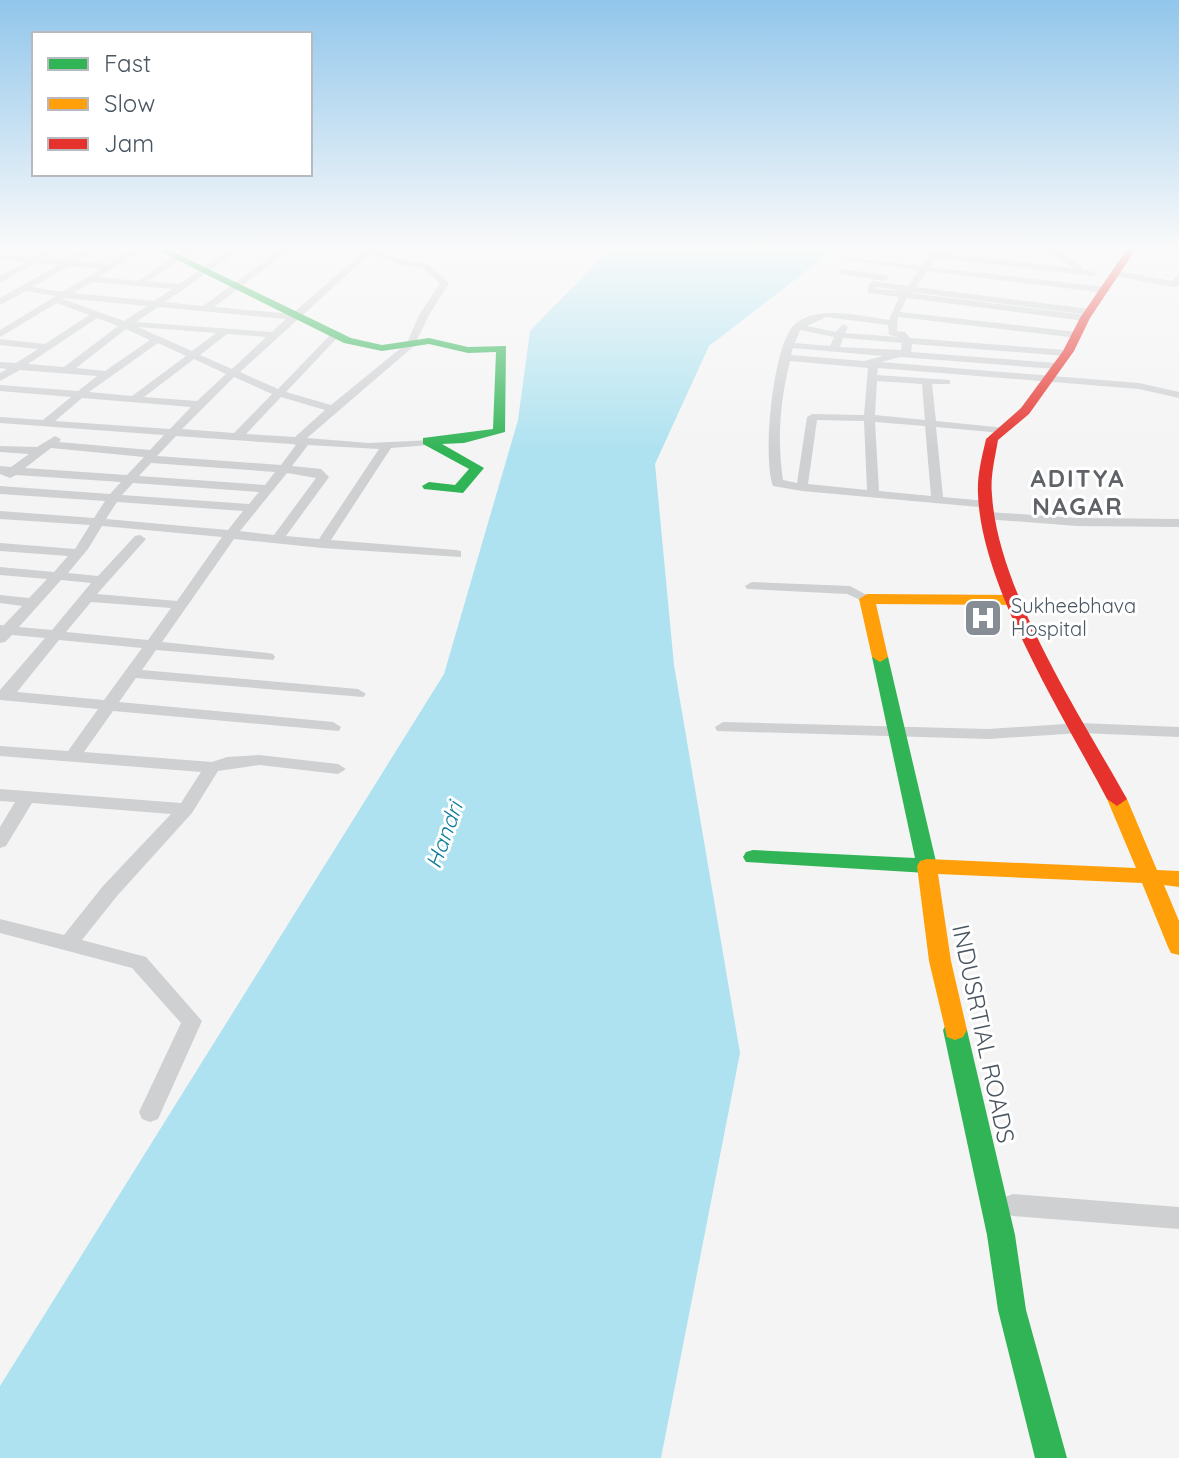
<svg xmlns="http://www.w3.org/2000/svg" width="1179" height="1458" font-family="Quicksand,sans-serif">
<rect width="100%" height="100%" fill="#f4f4f4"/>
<polygon fill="#aee2f0" points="613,246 839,246 709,346 655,464 674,665 740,1053 661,1458 0,1458 0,1386 444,674 518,420 530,331"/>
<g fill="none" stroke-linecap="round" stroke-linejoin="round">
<g fill="#ced0d2" fill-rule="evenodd">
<path d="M51 246H61L42 258 66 260 90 246H101L76 261 108 264 138 246H148L99 277 138 281 190 246H200L148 281 179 284 235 246H245L165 302 203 306 285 246H295L214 307 292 314 363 252 345 246H360L402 260 428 264 449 283 429 315 414 346 307 438 369 443 433 440V444L429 445 391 448 331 540 456 550 461 551V557L322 548 234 539 162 642 268 653 273 654 275 657 273 660 156 650 142 670 358 689 366 694 363 697 136 678 119 702 333 722 341 727 339 731 113 711 84 752 212 762 227 757 259 755 338 764 346 769 338 774 259 765 218 771 192 813 117 896 82 940 146 957 202 1021 158 1119 150 1122 142 1119 139 1112 181 1023 132 968 0 933V919L64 935 103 886 171 814 32 803 6 846 0 848V827L15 802 0 801V789L181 803 201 772 0 756V746L68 751 98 709 0 700V690L45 638 12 635 5 642 0 643V625H4L22 606 0 603V595L29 598 47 579 0 575V567L54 572 68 556 0 551V543L75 549 90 525 0 519V511L94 518 105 501 0 494V486L110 494 121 482 16 475 10 478 0 474V466L11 467 29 454 0 452V446L37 447 55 436 61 439 59 442 150 450 164 435 0 423V417L43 420 71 397 0 391V385L78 391 97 376 20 370 0 381V373L7 369 0 368V362L16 363 38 349 0 345V339L45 344 89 315 57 303 0 337V330L56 296 26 291 0 305V298L58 265 35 263 0 283V276L25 262 0 259V255L32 257ZM370 254 397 264 422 268 440 283 419 315 407 343 331 405 286 392 338 337V333H332L278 389 240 372ZM69 266 101 269 62 292 33 287ZM92 282 172 289 154 301 73 293ZM65 298 147 306 124 321 63 299ZM158 307 286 319 272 332 136 322ZM97 318 118 326 64 367 28 364ZM138 327 216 333 192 351ZM126 329 150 340 105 371 76 368ZM227 334 266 337 232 369 200 355ZM158 343 186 356 132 396 89 392ZM194 359 226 374 197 401 144 397ZM234 377 272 394 234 433 182 429ZM281 397 325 410 295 437 246 434ZM82 398 191 407 170 429 55 421ZM176 436 292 444 296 445 281 465 157 456ZM308 445 379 449 319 539 286 536 329 477 321 469 292 466ZM51 448 144 457 127 475 25 468ZM151 463 275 472 265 485 139 476ZM287 473 316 478 274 535 240 531ZM133 483 259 492 249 504 122 495ZM117 502 243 511 228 530 106 519ZM102 526 222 537 177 601 97 594 146 539 140 535 135 536 98 576 68 573 88 549ZM61 580 91 583 52 630 19 627ZM91 602 171 608 148 640 66 632ZM59 640 142 648 104 700 17 692Z"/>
<path d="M910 246H941L951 250 940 253 1073 268 1038 246H1048L1082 266V269L1097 273 1093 276 938 258 929 267 1106 287 1110 290 1106 293 927 271 916 287 1090 309 1095 312 1090 315 912 292 911 293 1085 315 1090 318 1085 321 907 298 900 312 1077 332 1082 335 1077 338 898 317 897 331 905 332 910 338 1066 350 1071 353 1066 356 912 344 911 352 1056 363 1061 366 1056 369 900 357 881 362 1139 383 1179 392V398L1139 389 878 368 877 375 950 380V384H932L936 421 1006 428 1008 430 1002 433 936 427 943 497 986 501 992 505 990 508 802 491 773 486C762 457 773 345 794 325 816 304 861 316 889 320L899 297 867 293 869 284 873 281 908 286 919 270 840 259 844 257 921 266 932 251ZM876 287 904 291 875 289ZM826 317 888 325 889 335 899 337 845 333 848 327 843 324 836 332 807 326ZM800 330 834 337 830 346 795 343ZM843 338 902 343 901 350 840 347ZM793 348 883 356 864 361 791 355ZM790 361 868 368 864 415 812 414 807 417 797 483 783 480C777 440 780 401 790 361ZM877 381 922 384 925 420 875 415ZM817 420 864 421 867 490 808 484ZM875 422 925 426 931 496 879 491Z"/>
<polygon points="969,246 994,246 999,249 995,251"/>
<polygon points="843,269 885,275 889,278 885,281 840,274 840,270"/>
<polygon points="1117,271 1172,281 1179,273 1179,285 1175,287 1114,276 1114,272"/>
<polygon points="989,512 1077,518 1179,519 1179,527 1077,526 985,519 985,513"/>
<polygon points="752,582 850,586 874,599 867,603 847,594 747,589 745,586"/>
<polygon points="723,722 988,729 1080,723 1179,727 1179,737 1080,733 988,739 717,731 715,727"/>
<polygon points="1013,1194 1179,1207 1179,1229 1013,1216 1005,1213 1001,1205 1005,1197"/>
</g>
<g fill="#30b455" fill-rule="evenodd">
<polygon points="149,246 161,246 351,338 382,345 429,338 468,347 506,346 505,432 464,443 442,444 484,468 463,493 424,489 422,486 429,482 455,485 469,469 423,444 423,438 493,429 496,352 468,353 429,344 382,351 344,343"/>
<polygon points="880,652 888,657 937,866 934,871 927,873 746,862 743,857 746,852 753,850 915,858 872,657"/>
<polygon points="955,1020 963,1023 967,1030 1015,1235 1026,1310 1067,1458 1035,1458 998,1310 987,1235 943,1030 947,1023"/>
</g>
<g fill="#ff9f0a" fill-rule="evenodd">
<polygon points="867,594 1015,595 1023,600 1015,605 876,604 888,657 880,662 872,657 859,599"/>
<polygon points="1117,792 1127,799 1157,870 1179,871 1179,887 1164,885 1179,921 1179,955 1171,953 1168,947 1142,883 938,874 951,961 967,1030 963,1037 955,1040 947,1037 929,961 917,866 920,861 927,859 1136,868 1107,799"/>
</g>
<path fill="#e5322d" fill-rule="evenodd" d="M1129 246H1138L1090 318 1074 351 1029 414 998 440C995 458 990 477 992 495 998 591 1080 715 1127 799L1117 806 1107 799C1064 717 981 587 978 494 977 475 982 457 986 439L1021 408 1063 351 1080 318Z"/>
</g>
<linearGradient id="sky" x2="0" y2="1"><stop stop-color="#91c6eb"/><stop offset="0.55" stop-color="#fafafa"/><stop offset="1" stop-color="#fafafa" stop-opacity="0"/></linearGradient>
<rect width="1179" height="451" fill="url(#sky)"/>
<defs>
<g id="hospital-square" transform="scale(2)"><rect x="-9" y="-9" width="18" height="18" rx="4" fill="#868d94" stroke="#fff"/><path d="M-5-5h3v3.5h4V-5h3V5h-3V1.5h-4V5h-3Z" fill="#fff"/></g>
</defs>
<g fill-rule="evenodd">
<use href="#hospital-square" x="983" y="618"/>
</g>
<g text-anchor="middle" stroke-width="6" stroke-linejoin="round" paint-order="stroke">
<g font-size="20" fill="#4a5661" stroke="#fff" text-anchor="start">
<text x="1011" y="613">Sukheebhava<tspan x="1011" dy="23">Hospital</tspan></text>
</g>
<g font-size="22" font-style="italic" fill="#0c7c9b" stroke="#fff">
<text transform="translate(444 835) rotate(-70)" y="8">Handri</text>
</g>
<g font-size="24" font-weight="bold" letter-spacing="2" fill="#5f6368" stroke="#fff">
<text x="1078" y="487">ADITYA<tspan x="1078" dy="28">NAGAR</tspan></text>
</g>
<g font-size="24" fill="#4a5661" stroke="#fff">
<text transform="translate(983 1034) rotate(78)" y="8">INDUSRTIAL ROADS</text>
</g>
</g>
<rect x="32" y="32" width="280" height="144" fill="#ffffff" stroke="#b7bbc0" stroke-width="2"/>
<rect x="48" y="58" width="40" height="12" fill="#30b455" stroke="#b7bbc0" stroke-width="2"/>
<text x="104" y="72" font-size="24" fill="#4a5661">Fast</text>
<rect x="48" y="98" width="40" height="12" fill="#ff9f0a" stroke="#b7bbc0" stroke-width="2"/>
<text x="104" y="112" font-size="24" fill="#4a5661">Slow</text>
<rect x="48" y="138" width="40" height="12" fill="#e5322d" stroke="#b7bbc0" stroke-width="2"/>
<text x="104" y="152" font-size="24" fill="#4a5661">Jam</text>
</svg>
